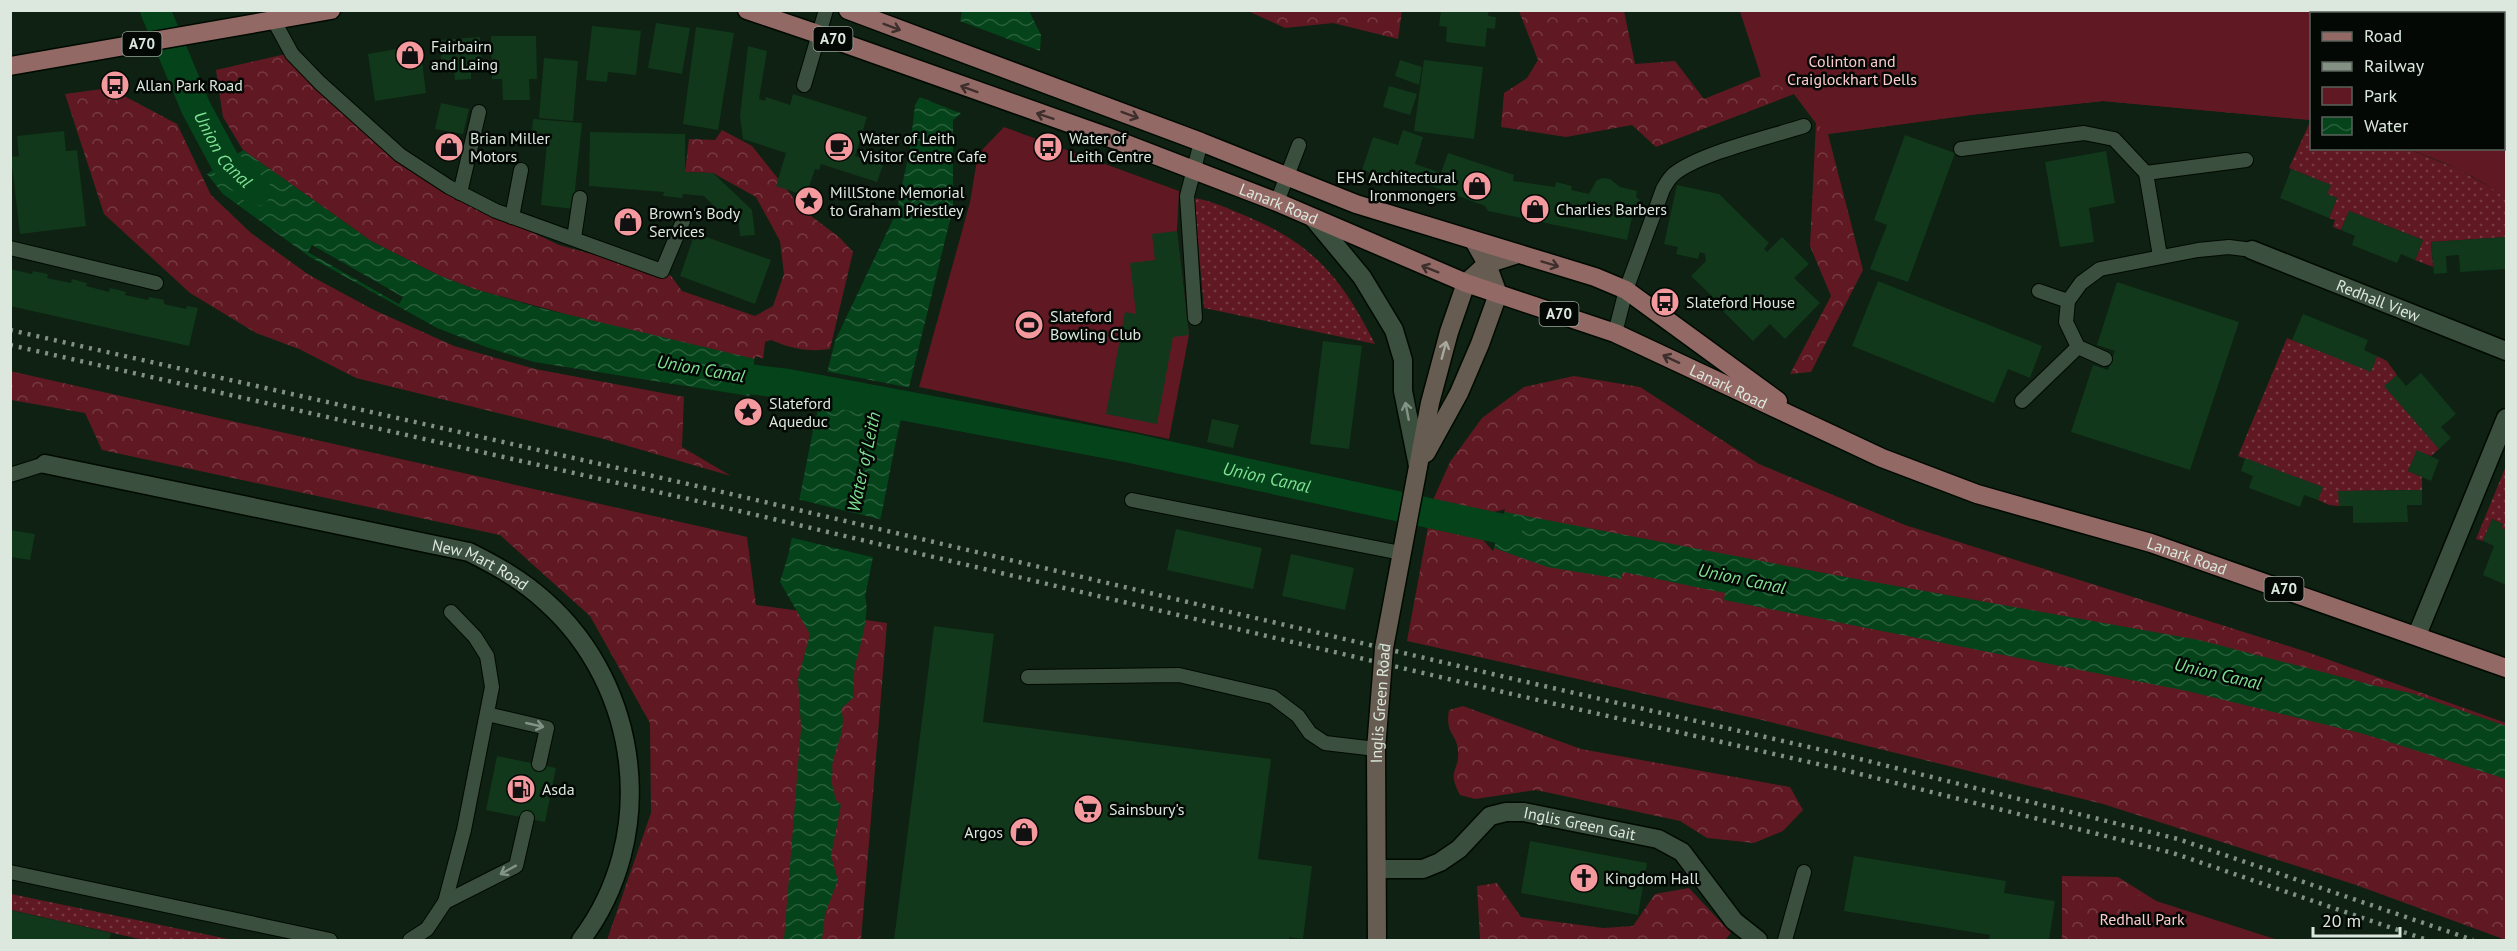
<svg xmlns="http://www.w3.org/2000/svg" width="2517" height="951" font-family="'PT Sans',sans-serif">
<defs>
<pattern id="grass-dots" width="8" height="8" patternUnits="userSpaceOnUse" patternTransform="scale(1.5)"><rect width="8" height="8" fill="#601923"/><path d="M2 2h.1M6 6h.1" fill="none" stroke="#763a42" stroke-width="1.8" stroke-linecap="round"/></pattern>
<pattern id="forest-crowns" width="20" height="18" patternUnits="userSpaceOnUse" patternTransform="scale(1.5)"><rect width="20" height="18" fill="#601923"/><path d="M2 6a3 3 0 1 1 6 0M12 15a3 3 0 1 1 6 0" fill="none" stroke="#763a42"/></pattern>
<pattern id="water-waves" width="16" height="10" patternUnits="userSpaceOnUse" patternTransform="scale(1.5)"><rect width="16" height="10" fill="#05431a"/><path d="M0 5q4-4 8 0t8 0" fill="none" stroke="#295e3b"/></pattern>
</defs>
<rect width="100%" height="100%" fill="#0e2112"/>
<g fill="url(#grass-dots)">
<polygon points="2311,120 2312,148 2408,149 2458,169 2495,190 2506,199 2506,237 2431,242 2433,267 2415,260 2423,240 2349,211 2341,230 2333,227 2335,220 2329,218 2337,198 2327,194 2330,185 2289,168"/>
<path d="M1194 198C1213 201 1229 209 1246 216 1314 244 1343 280 1375 344L1204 308Z"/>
<polygon points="2287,338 2371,371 2377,356 2387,361 2397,375 2385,386 2439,449 2431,456 2417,451 2408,471 2422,477 2422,490 2339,491 2339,506 2329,505 2318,500 2322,487 2238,456"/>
<polygon points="2506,466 2506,530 2501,528 2503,524 2492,519 2483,541 2476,539"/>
<polygon points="11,894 233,940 144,940 11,910"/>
</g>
<g fill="url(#forest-crowns)">
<polygon points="2494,10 2312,14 2311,120 2103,101 1978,114 1828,134 1863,270 1811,372 1790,374 1831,296 1810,246 1816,123 1794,94 1656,147 1632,125 1566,137 1501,127 1504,93 1527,78 1538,60 1519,11 1624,11 1635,64 1675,61 1704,99 1761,76 1740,11"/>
<polygon points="1248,11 1402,11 1398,39 1333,23 1285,28"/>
<path d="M286 54 324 97 425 181 559 245 671 276 682 291 755 316 773 306 784 274 780 241 756 197 713 173 685 172 689 139 715 140 722 130 752 146 803 210 839 237 853 252 830 349C808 352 792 349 771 340L765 342 763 361 609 326 474 289 438 275 371 241 243 150 223 117 216 70Z"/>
<polygon points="109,88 177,124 211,195 251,233 309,275 374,310 454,346 535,369 684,397 682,447 731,476 604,439 356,378 299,349 256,333 190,293 104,214 65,94"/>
<polygon points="10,371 747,537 756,605 887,623 861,940 607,940 651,813 650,723 590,616 500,535 102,450 85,413 11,400"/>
<polygon points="1574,376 1640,387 1759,464 1905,525 2307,652 2506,723 2506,940 2356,885 2103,804 1762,720 1407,641 1433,500 1450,462 1482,418 1524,387"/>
<path d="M1463 706 1581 749 1790 787 1803 810 1783 831 1754 843 1707 838 1680 821 1536 790 1475 799 1460 795C1446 769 1460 772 1458 750 1456 732 1445 735 1449 710Z"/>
<polygon points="2062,876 2118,877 2182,917 2181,940 2062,940"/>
<polygon points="1497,883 1521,917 1603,928 1633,926 1655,894 1689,888 1731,933 1725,940 1480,940 1477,886"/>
</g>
<g fill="#601923">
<path d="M1740 11H2506V199C2478 176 2442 161 2408 149L2504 148V14H2312L2311 120 2103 101 1978 114 1828 134 1816 123 1794 94 1761 76Z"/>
<polygon points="1004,127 1179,191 1177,231 1189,335 1169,439 919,387 970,202 978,154"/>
<polygon points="2125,891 2278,940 2113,940"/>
</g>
<g fill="url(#water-waves)">
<path d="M962 11H1029L1041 35 1040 52 953 120V208L897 436 865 597C870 609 861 646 857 658 853 670 854 685 854 697L841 709C847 727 837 744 833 761 831 768 834 773 831 780L836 800 841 805 831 856 838 880 825 914 822 940H784L801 728 798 679 810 634 780 582 789 552 813 430 835 341 896 213 910 149 915 105 959 28Z"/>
<polygon points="243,150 371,241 438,275 474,289 540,308 763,361 756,397 534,362 486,347 437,328 310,257 223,194 207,174"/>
<polygon points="1505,512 1840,576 2199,640 2376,686 2411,693 2506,726 2506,779 2364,734 2187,691 1724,600 1725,593 1623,572 1621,579 1547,567 1494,548 1468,521"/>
</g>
<g fill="#0e2112">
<polygon points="957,20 1043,52 965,115 917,96 956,27"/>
<polygon points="312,245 403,297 399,304 308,252"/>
<polygon points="755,356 765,359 790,382 790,386 772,397 749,400"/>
<polygon points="825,371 911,388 904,419 817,402"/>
<polygon points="797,499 883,520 876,558 789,537"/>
<polygon points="1505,509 1494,548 1493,551 1465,520"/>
</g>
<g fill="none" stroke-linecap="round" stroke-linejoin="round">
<g stroke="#05431a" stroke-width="30">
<path id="s1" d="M155 10 196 108 225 162 256 191"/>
<path id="s2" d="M748 379 788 384 1131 448 1507 530"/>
</g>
</g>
<g fill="#11381b">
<polygon points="1441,10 1489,10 1488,16 1496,17 1495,29 1487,28 1485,47 1446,42 1447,27 1439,26"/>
<polygon points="656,23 690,28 682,74 648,68"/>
<polygon points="592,26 641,31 636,75 608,72 607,82 586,80"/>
<polygon points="696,27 734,33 718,130 683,124"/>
<polygon points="491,36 536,36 537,79 529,79 530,100 503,100 502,79 492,79"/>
<polygon points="480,37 482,68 471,70 471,79 455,80 454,69 442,70 440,40"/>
<polygon points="420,45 426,93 375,101 368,54"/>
<polygon points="748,46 767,51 759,99 765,101 766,97 790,105 793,94 867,117 855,156 883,165 877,182 821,164 819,170 815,169 806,196 776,186 786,153 743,139 740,116"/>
<polygon points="544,58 578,61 573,121 539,118"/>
<polygon points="1400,60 1422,67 1419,85 1395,76"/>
<polygon points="1424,60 1483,67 1474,139 1414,131"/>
<polygon points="1389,86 1417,94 1410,115 1383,107"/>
<polygon points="441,103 469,109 463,134 435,129"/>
<polygon points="533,119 582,123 573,209 541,205 547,144 531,142"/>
<polygon points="1403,130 1423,137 1415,164 1441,173 1448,153 1514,175 1513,181 1555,187 1556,182 1572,186 1571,190 1589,194 1596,181 1602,178 1610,179 1620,187 1637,191 1636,197 1640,200 1640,204 1638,207 1634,208 1627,240 1488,211 1485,206 1410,178 1407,186 1362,170 1373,137 1398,145"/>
<polygon points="64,131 66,151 77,150 86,226 20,234 11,157 19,156 17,136"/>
<polygon points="590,132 685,134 685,172 713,173 752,210 755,235 740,236 738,214 729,221 704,196 683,194 682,198 663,196 664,192 589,186"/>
<polygon points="1905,135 1955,153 1908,282 1870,269 1887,225 1874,220"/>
<polygon points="2106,151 2115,203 2089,208 2094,242 2060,247 2045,162"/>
<polygon points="2291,169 2331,185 2327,194 2337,198 2329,218 2280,198"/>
<polygon points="1677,185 1719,194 1769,243 1764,249 1767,252 1782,237 1809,264 1794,278 1820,303 1785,339 1770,324 1753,341 1717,305 1719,303 1691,276 1706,261 1705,254 1700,252 1698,259 1676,254 1678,247 1664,244"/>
<polygon points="2349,211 2423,240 2415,260 2401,254 2397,263 2352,245 2355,236 2341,230"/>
<polygon points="1177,231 1189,335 1173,337 1157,424 1106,414 1125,312 1136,314 1130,263 1155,260 1152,234"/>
<polygon points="695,233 771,260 755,304 680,276"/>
<polygon points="2506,237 2506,269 2460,272 2459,255 2446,256 2447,273 2434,274 2431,242"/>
<polygon points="10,269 32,274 33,271 48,274 47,278 71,283 72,279 87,283 86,286 109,292 110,288 126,292 125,295 148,300 149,297 160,299 164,300 164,304 186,309 187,306 198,308 189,346 10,306"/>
<polygon points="1878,281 2042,346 2030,378 2008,369 1994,403 1852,346"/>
<polygon points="2117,282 2239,322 2190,470 2071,432 2093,365 2108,370 2115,351 2097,345"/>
<polygon points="2303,314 2368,340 2364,350 2377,356 2371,372 2292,340"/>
<polygon points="1323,341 1362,346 1349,449 1310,444"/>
<polygon points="2421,373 2456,414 2441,427 2451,438 2439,449 2384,386 2397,375 2406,386"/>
<polygon points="1212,419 1239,425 1233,448 1207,442"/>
<polygon points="2417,450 2439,460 2431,481 2408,471"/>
<polygon points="2245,458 2323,487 2318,500 2304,495 2300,507 2249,488 2253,476 2241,471"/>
<polygon points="2422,490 2422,505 2407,505 2408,522 2353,523 2353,506 2339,506 2338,491"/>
<polygon points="2492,519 2503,524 2501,528 2506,530 2506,585 2483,575 2494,546 2483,541"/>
<polygon points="1176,529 1262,548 1253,589 1167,570"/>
<polygon points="10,530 35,534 30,560 10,557"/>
<polygon points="1291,554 1354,568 1345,610 1282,596"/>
<polygon points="934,626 994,634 983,722 1271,759 1258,859 1312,866 1303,939 1289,937 1289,940 894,940"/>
<polygon points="497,756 556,768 545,822 486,810"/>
<polygon points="1530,841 1647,863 1638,915 1521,893"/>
<polygon points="1854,856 2006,881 2004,893 2055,901 2049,940 1989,940 1990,935 1844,911"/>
<polygon points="10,910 111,933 109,940 10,940"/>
</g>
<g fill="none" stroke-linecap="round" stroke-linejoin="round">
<g stroke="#000a01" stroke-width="16">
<g id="lane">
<polyline points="274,21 292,54 320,83 400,155 449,187 496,211 662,271 683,221"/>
<polyline points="804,85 826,10"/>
<polyline points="1961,149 2084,133 2114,139 2146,173"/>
<polyline points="460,193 479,112"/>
<polyline points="1277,202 1299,145"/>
<polyline points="512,217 521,170"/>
<polyline points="574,238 580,198"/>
<polyline points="10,248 156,283"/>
<polyline points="2160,256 2146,173 2246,160"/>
<polyline points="2039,291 2068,301"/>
<polyline points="1195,318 1187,196 1201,142"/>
<path d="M1615 333 1626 290 1663 189C1666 184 1669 178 1674 174 1700 153 1770 137 1804 126"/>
<polyline points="2105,359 2078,347 2066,322 2068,301 2081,283 2100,269 2198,250 2229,247 2252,250"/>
<polyline points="2022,401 2078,347"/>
<polyline points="10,475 45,464"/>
<polyline points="1132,500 1401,553"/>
<polyline points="1028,677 1179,675 1273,697 1298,716 1310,733 1325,743 1376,749"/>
<polyline points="487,714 547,728 539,764"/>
<polyline points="10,872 330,940"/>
<polyline points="445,902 516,866 527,818"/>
<polyline points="410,940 427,929 445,902 464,830 492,687 487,656 475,637 451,612"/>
<polyline points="1785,940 1804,872"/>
</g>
</g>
<g stroke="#000a01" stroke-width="21">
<g id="street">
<polyline points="1313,218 1362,277 1394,330 1403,360 1403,391 1418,466"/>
<path id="s3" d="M2252 250 2506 351"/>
<path id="s4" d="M45 464 469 552C497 566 522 580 545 601 641 686 659 837 581 940"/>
<polyline points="2417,635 2506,418"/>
<path id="s5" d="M1377 869H1423L1440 862 1459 849 1490 816 1506 812H1524L1658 839 1682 852 1734 921 1758 940"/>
</g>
</g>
<g stroke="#000a01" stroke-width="21">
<g id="secondary">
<polyline points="1426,453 1459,393 1480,344 1498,294 1487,264 1474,241"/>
<path id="s6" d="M1377 940 1376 749 1384 648 1430 403 1449 332 1466 283 1487 264 1518 254"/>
</g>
</g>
<g stroke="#000a01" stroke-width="21">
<g id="primary">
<path id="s7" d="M747 10 818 34 1108 137 1277 202 1466 283 1615 333 1882 458 1977 494 2151 543 2506 668"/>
<polyline points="848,10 1201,142 1356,204 1595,277 1626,290 1778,401"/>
<polyline points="10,66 331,10"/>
</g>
</g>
<use href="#lane" stroke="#3b4f3e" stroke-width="14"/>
<use href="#street" stroke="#3b4f3e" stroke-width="18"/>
<use href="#secondary" stroke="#675c52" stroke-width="18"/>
<use href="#primary" stroke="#936966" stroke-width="18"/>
<g stroke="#829184" stroke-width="4.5" stroke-dasharray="3 6" stroke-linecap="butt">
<polyline points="10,330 697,486 1518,680 1848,756 2178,839 2473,940"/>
<polyline points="10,345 693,500 1516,695 1844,770 2173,853 2427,940"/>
</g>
</g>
<defs><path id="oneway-shaft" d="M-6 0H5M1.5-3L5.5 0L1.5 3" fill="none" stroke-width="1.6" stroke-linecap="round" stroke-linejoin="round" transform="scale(1.5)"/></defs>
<g stroke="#3d2f2b">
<use href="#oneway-shaft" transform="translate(892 27) rotate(21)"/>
<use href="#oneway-shaft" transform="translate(969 89) rotate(-160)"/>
<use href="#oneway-shaft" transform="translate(1130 115) rotate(21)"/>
<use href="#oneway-shaft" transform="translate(1045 116) rotate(-161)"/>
<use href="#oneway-shaft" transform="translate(1550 264) rotate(17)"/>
<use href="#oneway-shaft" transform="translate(1430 269) rotate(-158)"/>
<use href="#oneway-shaft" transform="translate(1671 359) rotate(-155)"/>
</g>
<use stroke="#a7a99e" href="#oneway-shaft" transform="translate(1444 350) rotate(-75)"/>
<g stroke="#839486">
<use href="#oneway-shaft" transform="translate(1407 411) rotate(-101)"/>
<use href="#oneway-shaft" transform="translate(535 725) rotate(13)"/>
<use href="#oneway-shaft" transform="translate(508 870) rotate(151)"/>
</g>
<defs>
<g id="shop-disc" transform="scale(1.5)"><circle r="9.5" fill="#f49a9f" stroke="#030804"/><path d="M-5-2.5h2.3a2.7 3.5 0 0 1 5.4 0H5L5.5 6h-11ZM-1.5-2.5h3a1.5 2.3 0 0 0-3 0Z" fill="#111"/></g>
<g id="bus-disc" transform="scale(1.5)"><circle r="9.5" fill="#f49a9f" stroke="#030804"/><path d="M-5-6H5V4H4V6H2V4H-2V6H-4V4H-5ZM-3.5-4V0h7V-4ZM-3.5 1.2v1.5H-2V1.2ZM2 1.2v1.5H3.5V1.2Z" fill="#111"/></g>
<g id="cafe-disc" transform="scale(1.5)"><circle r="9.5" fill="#f49a9f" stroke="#030804"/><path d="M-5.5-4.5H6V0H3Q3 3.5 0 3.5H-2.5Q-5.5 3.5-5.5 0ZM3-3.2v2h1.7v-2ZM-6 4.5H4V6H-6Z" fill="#111"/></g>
<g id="sight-disc" transform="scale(1.5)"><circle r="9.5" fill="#f49a9f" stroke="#030804"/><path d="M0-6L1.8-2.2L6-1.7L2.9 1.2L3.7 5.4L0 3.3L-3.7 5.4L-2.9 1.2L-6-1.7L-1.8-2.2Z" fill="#111"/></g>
<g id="stadium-disc" transform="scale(1.5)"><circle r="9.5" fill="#f49a9f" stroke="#030804"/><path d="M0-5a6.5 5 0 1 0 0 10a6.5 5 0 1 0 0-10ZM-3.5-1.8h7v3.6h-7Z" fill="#111"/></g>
<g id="fuel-disc" transform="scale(1.5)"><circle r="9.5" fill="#f49a9f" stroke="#030804"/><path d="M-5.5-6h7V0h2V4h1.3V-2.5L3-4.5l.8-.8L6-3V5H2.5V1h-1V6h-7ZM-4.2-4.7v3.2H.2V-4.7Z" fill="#111"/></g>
<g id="supermarket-disc" transform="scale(1.5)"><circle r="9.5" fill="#f49a9f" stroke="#030804"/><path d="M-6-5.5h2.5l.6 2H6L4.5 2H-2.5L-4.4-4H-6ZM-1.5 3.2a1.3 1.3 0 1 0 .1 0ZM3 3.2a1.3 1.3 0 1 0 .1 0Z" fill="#111"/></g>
<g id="church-disc" transform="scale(1.5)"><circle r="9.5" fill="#f49a9f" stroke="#030804"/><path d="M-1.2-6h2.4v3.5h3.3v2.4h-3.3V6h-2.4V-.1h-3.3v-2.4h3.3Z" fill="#111"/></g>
</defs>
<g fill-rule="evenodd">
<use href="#shop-disc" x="410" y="55"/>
<use href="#bus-disc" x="115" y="85"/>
<use href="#shop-disc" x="449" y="147"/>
<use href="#cafe-disc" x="839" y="147"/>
<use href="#bus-disc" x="1048" y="147"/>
<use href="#shop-disc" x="1477" y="186"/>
<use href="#sight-disc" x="809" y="201"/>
<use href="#shop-disc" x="1535" y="209"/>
<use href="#shop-disc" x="628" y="222"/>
<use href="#bus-disc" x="1665" y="302"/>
<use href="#stadium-disc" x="1029" y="325"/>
<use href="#sight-disc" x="748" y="412"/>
<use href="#fuel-disc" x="521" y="789"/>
<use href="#supermarket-disc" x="1088" y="809"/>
<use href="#shop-disc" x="1024" y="832"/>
<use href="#church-disc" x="1584" y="878"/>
</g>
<g text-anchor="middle" stroke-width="5" stroke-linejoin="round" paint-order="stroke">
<g fill="#030804" stroke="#9ba59c" stroke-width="1.5">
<rect x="813.5" y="27" width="39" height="24" rx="4.5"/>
<rect x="122.5" y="32" width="39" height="24" rx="4.5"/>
<rect x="1539.5" y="302" width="39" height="24" rx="4.5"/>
<rect x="2264.5" y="577" width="39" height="24" rx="4.5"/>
</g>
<g font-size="15" font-weight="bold" fill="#dce8dd">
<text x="833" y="44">A70</text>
<text x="142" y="49">A70</text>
<text x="1559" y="319">A70</text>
<text x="2284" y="594">A70</text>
</g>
<g font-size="16" fill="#dce8dd" stroke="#030804" text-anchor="start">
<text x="431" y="52">Fairbairn<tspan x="431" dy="18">and Laing</tspan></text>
<text x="136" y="91">Allan Park Road</text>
<text x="470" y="144">Brian Miller<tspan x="470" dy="18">Motors</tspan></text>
<text x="860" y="144">Water of Leith<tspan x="860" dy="18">Visitor Centre Cafe</tspan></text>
<text x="1069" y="144">Water of<tspan x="1069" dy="18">Leith Centre</tspan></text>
<text x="1456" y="183" text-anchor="end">EHS Architectural<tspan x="1456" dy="18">Ironmongers</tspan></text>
<text x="830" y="198">MillStone Memorial<tspan x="830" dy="18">to Graham Priestley</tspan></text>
<text x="1556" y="215">Charlies Barbers</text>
<text x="649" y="219">Brown's Body<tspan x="649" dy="18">Services</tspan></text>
<text x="1686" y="308">Slateford House</text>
<text x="1050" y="322">Slateford<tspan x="1050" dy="18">Bowling Club</tspan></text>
<text x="769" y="409">Slateford<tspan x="769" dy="18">Aqueduc</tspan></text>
<text x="542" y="795">Asda</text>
<text x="1109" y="815">Sainsbury's</text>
<text x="1003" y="838" text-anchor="end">Argos</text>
<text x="1605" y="884">Kingdom Hall</text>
</g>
<g font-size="16" fill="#fdcbcd" stroke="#030804">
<text x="1852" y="67">Colinton and<tspan x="1852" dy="18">Craiglockhart Dells</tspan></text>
<text x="2142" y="925">Redhall Park</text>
</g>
<g font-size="16" fill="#dce8dd" stroke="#030804">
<text dy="6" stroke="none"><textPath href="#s7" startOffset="566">Lanark Road</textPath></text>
<text dy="6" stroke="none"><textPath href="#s3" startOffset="136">Redhall View</textPath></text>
<text dy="6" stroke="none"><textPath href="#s7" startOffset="1052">Lanark Road</textPath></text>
<text dy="6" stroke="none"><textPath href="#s7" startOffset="1542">Lanark Road</textPath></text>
<text dy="6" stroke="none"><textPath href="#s4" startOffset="448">New Mart Road</textPath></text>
<text dy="6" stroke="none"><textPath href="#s6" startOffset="237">Inglis Green Road</textPath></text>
<text dy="6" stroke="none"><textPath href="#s5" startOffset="224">Inglis Green Gait</textPath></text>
</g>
<g font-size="18" font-style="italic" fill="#7fe193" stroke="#030804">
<text dy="6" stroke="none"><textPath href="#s1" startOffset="156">Union Canal</textPath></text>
<text transform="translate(701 369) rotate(10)" y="6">Union Canal</text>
<text transform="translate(864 462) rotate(-78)" y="6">Water of Leith</text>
<text dy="6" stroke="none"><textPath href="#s2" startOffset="528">Union Canal</textPath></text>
<text transform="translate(1742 579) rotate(12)" y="6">Union Canal</text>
<text transform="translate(2218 674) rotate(13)" y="6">Union Canal</text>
</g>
</g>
<rect width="2517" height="951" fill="none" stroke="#dce8dd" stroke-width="24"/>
<rect x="2310" y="12" width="195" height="138" fill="#030804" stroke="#5a625b" stroke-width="1.5"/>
<rect x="2322" y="32" width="30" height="9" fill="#936966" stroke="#5a625b" stroke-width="1.5"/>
<text x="2364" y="42" font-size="18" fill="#dce8dd">Road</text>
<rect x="2322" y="62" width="30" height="9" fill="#829184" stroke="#5a625b" stroke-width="1.5"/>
<text x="2364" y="72" font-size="18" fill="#dce8dd">Railway</text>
<rect x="2322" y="87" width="30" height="18" fill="#601923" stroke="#5a625b" stroke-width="1.5"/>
<text x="2364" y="102" font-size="18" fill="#dce8dd">Park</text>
<rect x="2322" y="117" width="30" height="18" fill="url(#water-waves)" stroke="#5a625b" stroke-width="1.5"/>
<text x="2364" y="132" font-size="18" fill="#dce8dd">Water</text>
<path d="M2313 927v9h87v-9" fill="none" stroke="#dce8dd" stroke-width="3"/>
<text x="2322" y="927" font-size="18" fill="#dce8dd" stroke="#030804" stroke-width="4.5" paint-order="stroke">20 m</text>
</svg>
